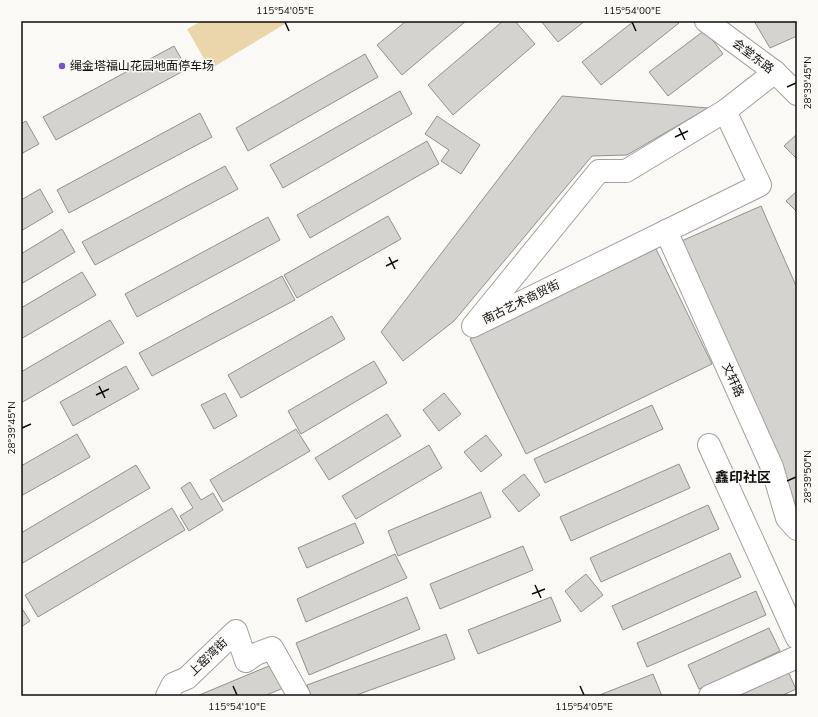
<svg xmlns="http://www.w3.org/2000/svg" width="818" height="717" font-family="'Nunito Sans','Noto Sans SC',sans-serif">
<rect width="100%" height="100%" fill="#fbf9f5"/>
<polygon fill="#ebd5ab" points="202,21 290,21 210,69 187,29"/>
<g fill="#d5d3cf" stroke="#92918d">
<polygon points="406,21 466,21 402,75 377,45"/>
<polygon points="503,21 515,21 535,44 453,115 428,85"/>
<polygon points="541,21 585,21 558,42"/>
<polygon points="634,21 677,21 679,23 601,85 582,62"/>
<polygon points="754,21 797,21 797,36 770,48"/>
<polygon points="705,30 723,54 668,96 649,72"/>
<polygon points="174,46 187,69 56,140 43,117"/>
<polygon points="365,54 378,77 248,151 236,128"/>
<polygon points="400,91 412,114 283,188 270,165"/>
<polygon points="562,96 708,108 627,155 592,156 454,321 403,361 381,332"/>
<polygon points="200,113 212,137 69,213 57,190"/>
<polygon points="437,116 480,145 461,174 441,161 449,150 425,134"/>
<polygon points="26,121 39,144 21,154 21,124"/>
<polygon points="797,134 797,159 784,146"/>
<polygon points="427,141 439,164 310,238 297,215"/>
<polygon points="225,166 238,189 95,265 82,242"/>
<polygon points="40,189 53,212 21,231 21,200"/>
<polygon points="797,191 797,212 786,201"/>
<polygon points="761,206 797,288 797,512 677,243"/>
<polygon points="388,216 401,239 297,298 284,275"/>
<polygon points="268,217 280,240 137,317 125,294"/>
<polygon points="62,229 75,252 21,284 21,254"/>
<polygon points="656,249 712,364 526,454 470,339"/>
<polygon points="82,272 96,295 21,339 21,308"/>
<polygon points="282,276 295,300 152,376 139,353"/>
<polygon points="332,316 345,339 241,398 228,375"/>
<polygon points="110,320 124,343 21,403 21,372"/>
<polygon points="374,361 387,383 301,434 288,411"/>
<polygon points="126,366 139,389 73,426 60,402"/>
<polygon points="225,393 237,416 214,429 201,405"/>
<polygon points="444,393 461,414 439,431 423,410"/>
<polygon points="652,405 663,429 545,483 534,459"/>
<polygon points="387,414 401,436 329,480 315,458"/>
<polygon points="296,429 310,451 223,502 210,480"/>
<polygon points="77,434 90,457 21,496 21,466"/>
<polygon points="486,435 502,455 481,472 464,452"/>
<polygon points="429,445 442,468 356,519 342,496"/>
<polygon points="679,464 690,488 571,541 560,517"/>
<polygon points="136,465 150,488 21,564 21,533"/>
<polygon points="524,474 540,495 519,512 502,491"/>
<polygon points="190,482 201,500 213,493 223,510 189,531 180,516 193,508 181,488"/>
<polygon points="481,492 491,517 398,556 388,531"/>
<polygon points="708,505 719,529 601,582 590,558"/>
<polygon points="172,508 185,530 38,617 25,595"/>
<polygon points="355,523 364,543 307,568 298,548"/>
<polygon points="523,546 533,570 440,609 430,584"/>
<polygon points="730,553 741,577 623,630 612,606"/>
<polygon points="395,554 407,578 306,622 297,599"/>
<polygon points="586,574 603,595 581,612 565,591"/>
<polygon points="756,591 766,615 647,667 637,643"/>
<polygon points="407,597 420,629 309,675 296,643"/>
<polygon points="551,597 561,621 478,654 468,630"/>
<polygon points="21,607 30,621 21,627"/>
<polygon points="769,628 780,651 699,689 688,665"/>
<polygon points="446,634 455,659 354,696 311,696 307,685"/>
<polygon points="276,663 286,687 264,696 197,696"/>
<polygon points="785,665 796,689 781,696 718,696"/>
<polygon points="653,674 662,696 597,696"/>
</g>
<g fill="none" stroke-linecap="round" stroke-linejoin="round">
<g stroke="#a3a19d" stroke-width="24">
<g id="minor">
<polyline points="706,21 775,72 797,94"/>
<polyline points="725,111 626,171 599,171 473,326 760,185 725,111 775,72"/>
<polyline points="666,231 772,467 787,518 797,529"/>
<polyline points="709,445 797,638"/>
<polyline points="167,696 173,684 187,678 236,631 246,661 256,654 272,648 299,696"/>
<polyline points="710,696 797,657"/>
</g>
</g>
<use href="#minor" stroke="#fff" stroke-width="22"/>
</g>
<path fill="none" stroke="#0e0d0c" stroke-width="1.5" d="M285 22 289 31M632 22 636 31M787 87 796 83M679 128 685 140M675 137 688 131M389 257 395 269M386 266 398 260M99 386 105 398M96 395 109 389M22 428 31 424M787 481 796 477M535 585 541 598M532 594 545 589M233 686 237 695M580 686 584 695"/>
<circle fill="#7852cb" stroke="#fbf9f5" stroke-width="1.5" cx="62" cy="66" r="4"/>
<g text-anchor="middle" stroke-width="3" stroke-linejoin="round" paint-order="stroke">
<g font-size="12" fill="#0e0d0c" stroke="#fbf9f5">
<text transform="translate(753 56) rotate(37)" y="4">会堂东路</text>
<text transform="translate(521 302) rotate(-26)" y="4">南古艺术商贸街</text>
<text transform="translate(733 380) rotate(66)" y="4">文轩路</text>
<text transform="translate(208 657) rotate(-44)" y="4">上窑湾街</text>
</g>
<g font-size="12" fill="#0e0d0c" stroke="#fbf9f5" text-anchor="start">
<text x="70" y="70">绳金塔福山花园地面停车场</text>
</g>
<g font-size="14" font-weight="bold" fill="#0e0d0c" stroke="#fbf9f5">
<text x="743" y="482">鑫印社区</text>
</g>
</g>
<rect width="818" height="717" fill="none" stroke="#fbf9f5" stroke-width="44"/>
<rect x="22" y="22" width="774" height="673" fill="none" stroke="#0e0d0c" stroke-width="1.5"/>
<g font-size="10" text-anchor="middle" fill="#0e0d0c">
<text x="285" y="14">115°54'05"E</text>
<text x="632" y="14">115°54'00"E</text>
<text transform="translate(807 83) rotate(-90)" y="4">28°39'45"N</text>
<text transform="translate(11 428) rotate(-90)" y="4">28°39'45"N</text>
<text transform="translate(807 477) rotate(-90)" y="4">28°39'50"N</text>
<text x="237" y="710">115°54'10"E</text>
<text x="584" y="710">115°54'05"E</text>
</g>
</svg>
